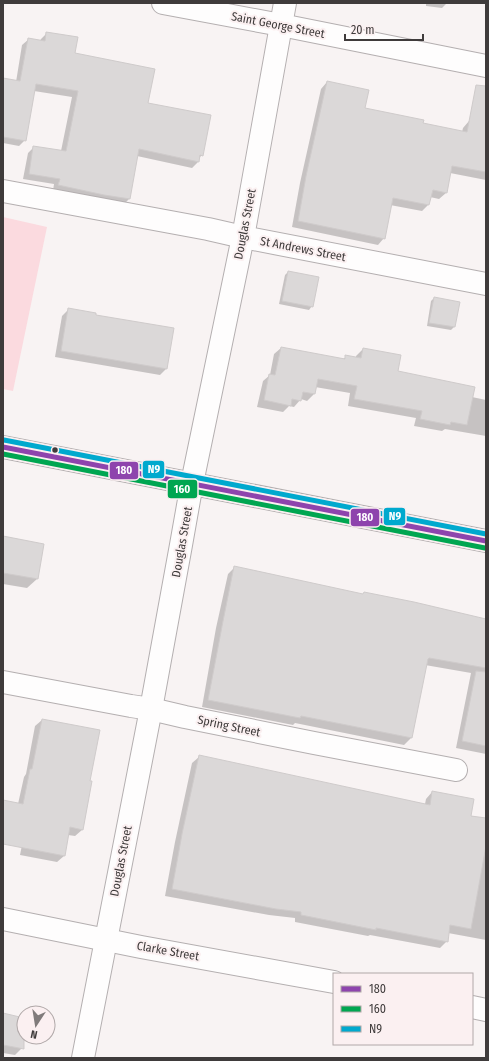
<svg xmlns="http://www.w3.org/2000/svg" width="489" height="1061" font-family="'Fira Sans Condensed',sans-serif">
<rect width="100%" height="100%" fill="#f8f3f3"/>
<polygon fill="#fbdadf" points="3,217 47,227 13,391 3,389"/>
<g fill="#0003">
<polygon points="426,3 447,3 442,8 426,6"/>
<polygon points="47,33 74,54 147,104 202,155 198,159 198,162 192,168 137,156 129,199 123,205 53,191 54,184 23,179 28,153 34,147 61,151 72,97 34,91 25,140 19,146 3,143 3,82 16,82 22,45 29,39 40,41 41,39"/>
<polygon points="327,82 364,109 422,124 462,132 463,128 469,121 486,125 486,180 450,173 446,193 439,199 430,197 428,205 422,211 390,205 384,238 378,245 292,227 300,183 321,89"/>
<polygon points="288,272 312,306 309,310 279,304 285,275"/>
<polygon points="434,298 454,327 451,330 427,326 431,301"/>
<polygon points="69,309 95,315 166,369 160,375 55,357 62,316"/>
<polygon points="281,348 343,359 346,357 356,358 356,356 363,349 397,372 472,397 486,400 486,436 445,429 442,431 414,426 416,418 348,406 350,393 315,387 314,394 307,401 301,399 294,407 289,406 283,412 257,407 263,381 270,375 274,354"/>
<polygon points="3,537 37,579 27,588 3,584"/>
<polygon points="235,567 362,595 486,620 486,754 456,748 471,673 425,665 411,738 404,745 295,723 293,725 202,707 216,628 228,574"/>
<polygon points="42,720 89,781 82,830 75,836 68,835 64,856 57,862 20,855 22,845 3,841 3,801 18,804 24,777 26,774 35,726"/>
<polygon points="199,757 425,804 426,799 432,792 470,816 486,819 486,940 448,933 447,941 440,948 370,935 368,936 295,922 295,918 269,915 165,896 175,842 192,763"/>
<polygon points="3,1014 24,1019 24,1036 21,1049 15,1055 3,1053"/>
</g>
<g fill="#dbd8d8" stroke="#cfcbcb">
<polygon points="46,32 78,37 75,53 155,69 148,103 211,115 203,156 200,155 199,162 139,149 130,199 104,195 58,185 60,179 29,174 33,146 66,151 78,91 36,84 26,141 3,137 3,78 20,81 28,38 45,41"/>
<polygon points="327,81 369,90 365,108 424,120 423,123 467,132 476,85 486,86 486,172 452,166 447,193 433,190 429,205 393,198 385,239 298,221 306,176"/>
<polygon points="288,271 319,277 313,307 282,301"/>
<polygon points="434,297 460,302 455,327 429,323"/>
<polygon points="68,308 96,313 96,315 174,328 167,369 61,351"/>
<polygon points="281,347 345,359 345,355 361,358 363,348 401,355 398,371 475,387 467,425 451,422 450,425 420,419 422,411 354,399 357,386 318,379 315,394 303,392 301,401 292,399 291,406 264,400 269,374 275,375"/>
<polygon points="3,536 44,544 38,579 3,573"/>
<polygon points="234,566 363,594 364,592 414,602 486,619 486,668 429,658 428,659 412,738 301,716 300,718 208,700 223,621"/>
<polygon points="476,671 486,672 486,746 462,741"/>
<polygon points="42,719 100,730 90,781 92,781 83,830 70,827 65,856 3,844 3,800 23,804 30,769 32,769"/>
<polygon points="199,755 430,805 432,791 474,799 471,816 486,818 486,846 471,929 450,925 448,942 376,928 376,930 301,915 301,912 276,909 172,889 182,834"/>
<polygon points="3,1013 24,1018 24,1049 3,1045"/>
</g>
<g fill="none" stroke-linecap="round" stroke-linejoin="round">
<g stroke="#b4afb0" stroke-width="24">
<g id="minor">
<polyline points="163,3 281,25 486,66"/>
<polyline points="3,191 208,229 243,237 486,284"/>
<polyline points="3,682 131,706 151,709 185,717 314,743 456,770"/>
<polyline points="83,1058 151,709 181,545 192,483 243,237 285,3"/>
</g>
</g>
<g stroke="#b4afb0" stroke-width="24">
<g id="major">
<polyline points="3,447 486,541"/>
<polyline points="3,919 141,947 334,982"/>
<polyline points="472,1007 486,1010"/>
</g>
</g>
<use href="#minor" stroke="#fefdfd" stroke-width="22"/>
<use href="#major" stroke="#fefdfd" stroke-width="22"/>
<g stroke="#fbf0f1" stroke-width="8">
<polyline id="bus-1" points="3,447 486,541"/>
</g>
<g stroke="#fbf0f1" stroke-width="8">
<polyline id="bus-2" points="3,454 485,548"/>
</g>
<g stroke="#fbf0f1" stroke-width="8">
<polyline id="bus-3" points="4,440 486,534"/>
</g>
<use href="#bus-1" stroke="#8e44ad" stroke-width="5"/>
<use href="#bus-2" stroke="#00a651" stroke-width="5"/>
<use href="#bus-3" stroke="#00a9ce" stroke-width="5"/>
</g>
<circle fill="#3f3b3b" stroke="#fbf0f1" stroke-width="1.5" cx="55" cy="450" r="3.5"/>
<g text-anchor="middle" stroke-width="4" stroke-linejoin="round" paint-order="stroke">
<g font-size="12" fill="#3f3b3b" stroke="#fbf0f1">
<text transform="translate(278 25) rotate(11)" y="4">Saint George Street</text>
<text transform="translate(245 224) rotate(-79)" y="4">Douglas Street</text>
<text transform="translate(303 249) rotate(11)" y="4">St Andrews Street</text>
<text transform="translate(182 542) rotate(-80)" y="4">Douglas Street</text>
<text transform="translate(229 726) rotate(12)" y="4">Spring Street</text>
<text transform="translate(121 861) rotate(-79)" y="4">Douglas Street</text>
<text transform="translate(168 951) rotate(10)" y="4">Clarke Street</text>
</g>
</g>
<g stroke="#fbf0f1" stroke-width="1.5">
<rect x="142" y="460" width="23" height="19" rx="4" fill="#00a9ce"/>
<rect x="109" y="461" width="30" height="19" rx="4" fill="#8e44ad"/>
<rect x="167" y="479" width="31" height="20" rx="4" fill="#00a651"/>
<rect x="383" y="507" width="23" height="19" rx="4" fill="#00a9ce"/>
<rect x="350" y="508" width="30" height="19" rx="4" fill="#8e44ad"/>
</g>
<g font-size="11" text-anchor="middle" font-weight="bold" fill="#fff">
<text x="154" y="473">N9</text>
<text x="124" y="474">180</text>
<text x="182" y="493">160</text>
<text x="395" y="520">N9</text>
<text x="365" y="521">180</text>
</g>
<rect width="489" height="1061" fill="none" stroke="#3f3b3b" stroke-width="8"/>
<rect x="333" y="973" width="140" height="72" fill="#fbf0f1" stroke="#b0a8a8"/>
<rect x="341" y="986" width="20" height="6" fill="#8e44ad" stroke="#b0a8a8"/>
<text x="369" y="993" font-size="12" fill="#3f3b3b">180</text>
<rect x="341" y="1006" width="20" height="6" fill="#00a651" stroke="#b0a8a8"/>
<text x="369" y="1013" font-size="12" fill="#3f3b3b">160</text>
<rect x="341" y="1026" width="20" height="6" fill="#00a9ce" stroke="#b0a8a8"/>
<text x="369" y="1033" font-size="12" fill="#3f3b3b">N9</text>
<g transform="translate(36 1025) rotate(192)"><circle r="19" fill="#fbf0f1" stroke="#b0a8a8"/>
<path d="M0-3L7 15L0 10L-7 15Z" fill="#807b7b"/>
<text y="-6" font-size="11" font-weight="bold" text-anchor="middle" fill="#3f3b3b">N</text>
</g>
<path d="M345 34v6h78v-6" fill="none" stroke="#3f3b3b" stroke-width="2"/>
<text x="351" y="34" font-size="12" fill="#3f3b3b" stroke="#fbf0f1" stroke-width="3" paint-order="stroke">20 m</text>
</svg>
